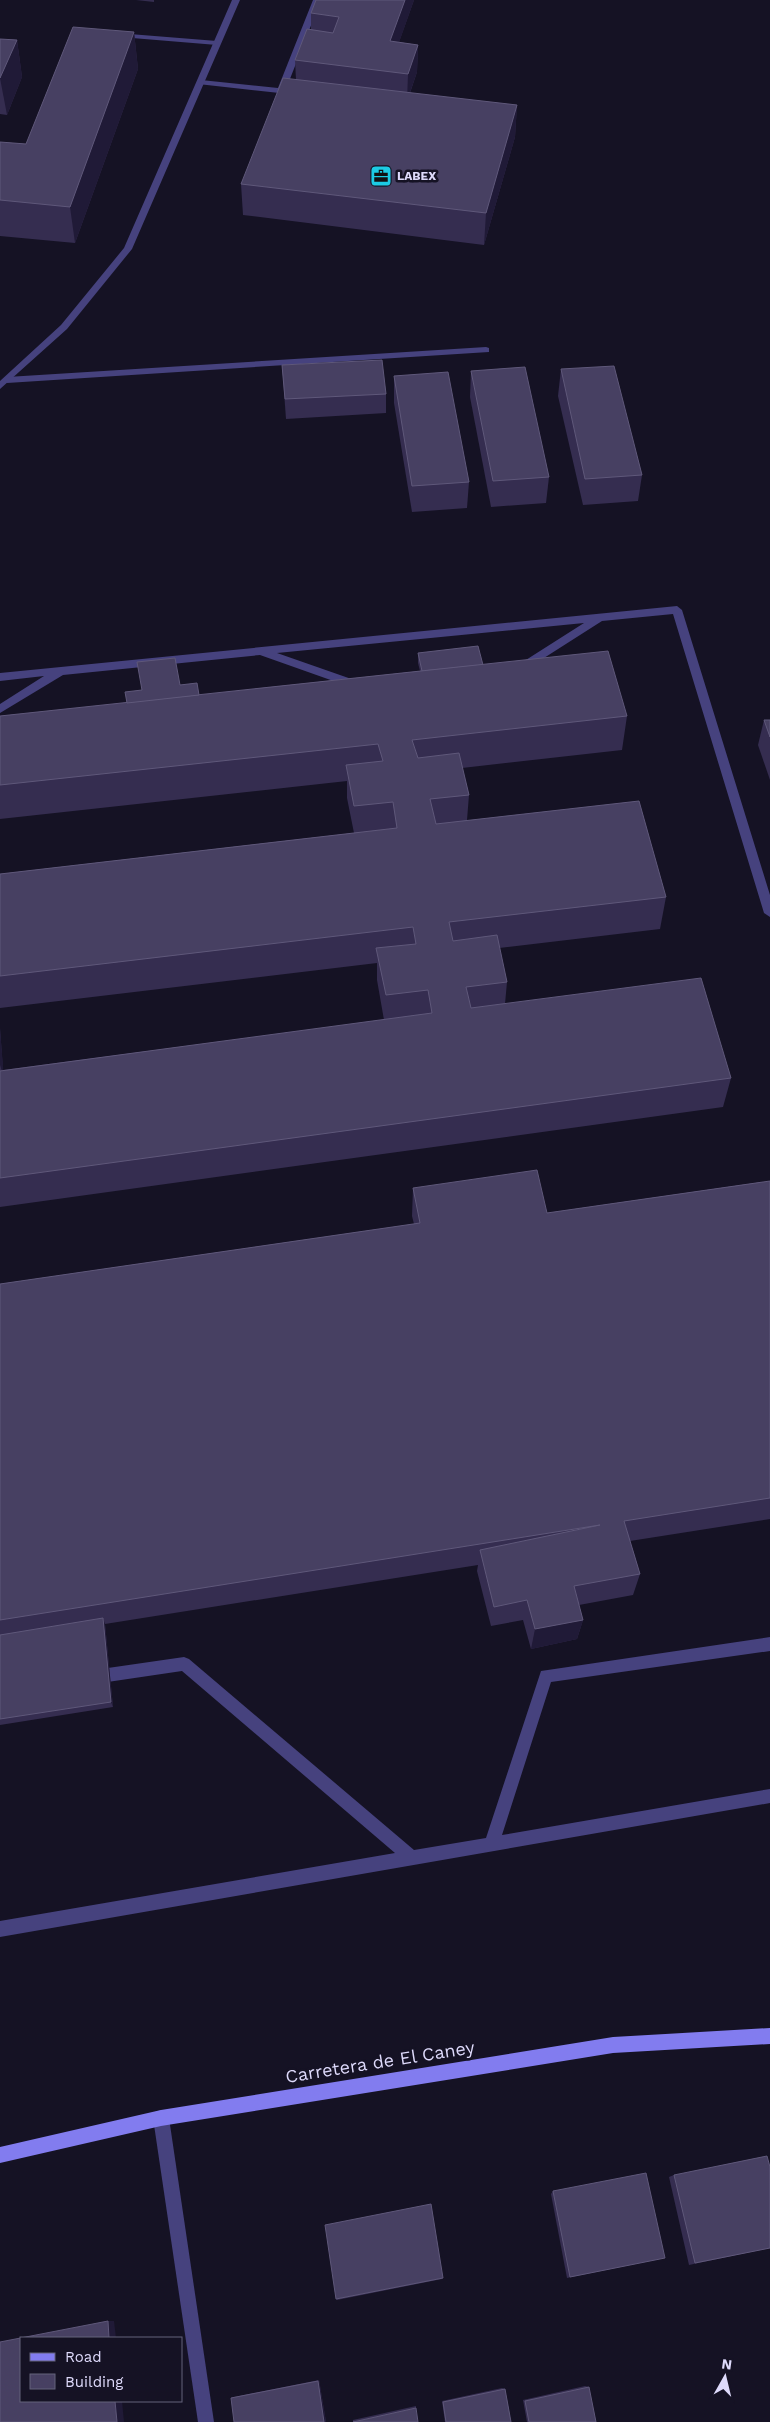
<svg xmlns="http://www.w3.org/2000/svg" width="770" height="2422" font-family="'Work Sans',sans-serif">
<rect width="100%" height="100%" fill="#151224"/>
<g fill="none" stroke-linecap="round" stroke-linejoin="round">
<g fill="#46427e" fill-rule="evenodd">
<polygon points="313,0 321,0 286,89 298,91 298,95 198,84 197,82 201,80 278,88"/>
<polygon points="117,33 217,41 221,43 217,45 120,37 117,37"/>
<polygon points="486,347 489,348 489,352 7,383 2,380 7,377"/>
<polygon points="677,606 682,610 770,895 770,917 764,913 673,614 602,621 522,672 517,668 518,665 584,623 277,653 360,682 360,688 356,689 260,655 63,675 0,713 0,704 44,676 0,681 0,673"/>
<polygon points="770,1637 770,1651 551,1682 502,1835 770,1789 770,1803 0,1937 0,1921 395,1853 182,1671 94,1684 89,1682 87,1677 89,1672 94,1670 184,1657 189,1659 414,1850 486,1838 541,1671"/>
<polygon points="161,2110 167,2112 169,2118 214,2422 198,2422 153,2118 155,2112"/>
</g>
<polygon fill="#46427e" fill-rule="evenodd" points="232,0 240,0 132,249 67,329 0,389 0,381 61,325 124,248"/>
<polygon fill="#827cef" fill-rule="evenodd" points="770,2028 770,2044 613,2053 161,2126 0,2163 0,2147 161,2110 613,2037"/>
</g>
<g fill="#352d50">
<polygon points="136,0 154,0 154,2"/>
<polygon points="414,0 399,42 418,45 417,72 410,93 517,105 515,137 484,245 243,215 241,184 296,80 295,60 311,30 311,13"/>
<polygon points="134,32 138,69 75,243 0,236 0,142 26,144"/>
<polygon points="0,39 17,40 22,77 7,115 0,114"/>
<polygon points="282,365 386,394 386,413 286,419"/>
<polygon points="561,369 642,475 638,501 583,505 558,396"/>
<polygon points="471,371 549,477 546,503 491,507 470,397"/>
<polygon points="394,376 469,482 467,508 412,512 394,403"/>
<polygon points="418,653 483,665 627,716 622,750 462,768 469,795 467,820 666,897 660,929 499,948 507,982 505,1004 731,1078 723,1107 0,1207 0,1028 3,1070 384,1020 377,980 377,963 0,1008 0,874 354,833 347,798 347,781 0,819 0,716 127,703 180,685 199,695 420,671 418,663"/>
<polygon points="764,720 770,720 770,780 758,745"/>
<polygon points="770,1181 770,1519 630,1541 640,1574 633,1595 579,1605 583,1620 577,1639 531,1649 523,1620 491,1626 477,1571 478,1565 105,1624 113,1707 0,1725 0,1284 414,1224 412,1216 413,1188 547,1213"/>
<polygon points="674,2175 770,2248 689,2265 669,2177"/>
<polygon points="553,2191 660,2259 567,2278 551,2194"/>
<polygon points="443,2278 442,2279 337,2300 336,2299"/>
<polygon points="319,2380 326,2422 231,2398 234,2397"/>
<polygon points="585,2386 589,2387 596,2422 527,2422 523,2400"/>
<polygon points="502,2388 505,2389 511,2422 445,2422 442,2401"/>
<polygon points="416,2406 416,2408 353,2422 353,2420"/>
</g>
<g fill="#201a37">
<polygon points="405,0 414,0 390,68 390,41"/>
<polygon points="134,32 138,69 75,243 70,207"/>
<polygon points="17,40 22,77 7,115 0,78"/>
<polygon points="418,45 417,72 407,101 408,74"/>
<polygon points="517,105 515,137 484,245 486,213"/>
<polygon points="0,1028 0,1030 4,1078 0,1065"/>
<polygon points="103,1618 105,1624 113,1707 111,1702"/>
<polygon points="583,1620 577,1639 531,1649 535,1629"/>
<polygon points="108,2321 114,2321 116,2338 109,2338"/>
<polygon points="319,2380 326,2422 324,2422 318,2381"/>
<polygon points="115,2401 122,2401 124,2422 117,2422"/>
</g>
<g fill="#474062" stroke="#5f587a">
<polygon points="316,0 405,0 390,41 418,45 408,74 295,60 307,29 333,33 339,17 311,13"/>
<polygon points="73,27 134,32 70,207 0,200 0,142 26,144"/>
<polygon points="0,39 17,40 0,78"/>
<polygon points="283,78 517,105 486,213 241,184"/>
<polygon points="382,360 386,394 285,399 282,365"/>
<polygon points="614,366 642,475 585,479 561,369"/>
<polygon points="525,367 549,477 493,481 471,371"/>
<polygon points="448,372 469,482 412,486 394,376"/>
<polygon points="478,646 483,665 422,671 418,653"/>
<polygon points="608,651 627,716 412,740 418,758 459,753 469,795 430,799 436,824 639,801 666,897 449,922 453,941 497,935 507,982 466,987 471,1008 701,978 731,1078 0,1178 0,1071 432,1013 428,990 386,995 376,948 416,944 413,927 0,976 0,874 397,828 393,802 354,806 346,765 383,761 378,744 0,785 0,716"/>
<polygon points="175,658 180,685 197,683 199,695 127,703 125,692 142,690 137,662"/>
<polygon points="764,720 770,720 770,737"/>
<polygon points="537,1170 547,1213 770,1181 770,1498 624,1521 640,1574 574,1586 583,1620 535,1629 527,1600 494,1607 480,1550 600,1525 0,1620 0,1284 420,1223 413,1188"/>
<polygon points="103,1618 111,1702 0,1719 0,1635"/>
<polygon points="767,2156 770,2167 770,2248 695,2263 674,2175"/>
<polygon points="646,2173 665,2258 570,2277 553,2191"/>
<polygon points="431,2204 443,2278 336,2299 325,2225"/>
<polygon points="108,2321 109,2338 21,2338 21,2401 115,2401 117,2422 0,2422 0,2342"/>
<polygon points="318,2381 324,2422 234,2422 231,2398"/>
<polygon points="589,2387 596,2422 529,2422 525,2401"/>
<polygon points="505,2389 511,2422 446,2422 443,2402"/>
<polygon points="416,2408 418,2422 353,2422"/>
</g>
<defs>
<g id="office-square" transform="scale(1.125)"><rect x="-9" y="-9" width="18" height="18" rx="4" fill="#1ccbe4" stroke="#151224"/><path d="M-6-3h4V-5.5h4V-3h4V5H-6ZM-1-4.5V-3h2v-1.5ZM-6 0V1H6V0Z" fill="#111"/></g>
</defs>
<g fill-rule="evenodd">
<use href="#office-square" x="381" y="176"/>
</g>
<g text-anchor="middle" stroke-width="5" stroke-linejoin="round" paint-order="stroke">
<g font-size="12" font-weight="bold" fill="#dedafb" stroke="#151224" text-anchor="start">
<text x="397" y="180">LABEX</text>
</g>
<g font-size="18" fill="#dedafb" stroke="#151224">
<text transform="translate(380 2062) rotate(-9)" y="6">Carretera de El Caney</text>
</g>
</g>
<rect x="20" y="2337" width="162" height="65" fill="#151224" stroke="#65627a"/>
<rect x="30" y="2353" width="25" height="8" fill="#827cef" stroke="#65627a"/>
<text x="65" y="2362" font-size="15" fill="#dedafb">Road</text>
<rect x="30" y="2374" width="25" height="15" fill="#474062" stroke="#65627a"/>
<text x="65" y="2387" font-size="15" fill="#dedafb">Building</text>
<g transform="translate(725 2377) rotate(8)" stroke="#151224" stroke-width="4" paint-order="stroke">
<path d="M0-4L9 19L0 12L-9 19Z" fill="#dedafb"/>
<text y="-8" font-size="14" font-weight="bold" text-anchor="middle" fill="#dedafb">N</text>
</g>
</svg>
